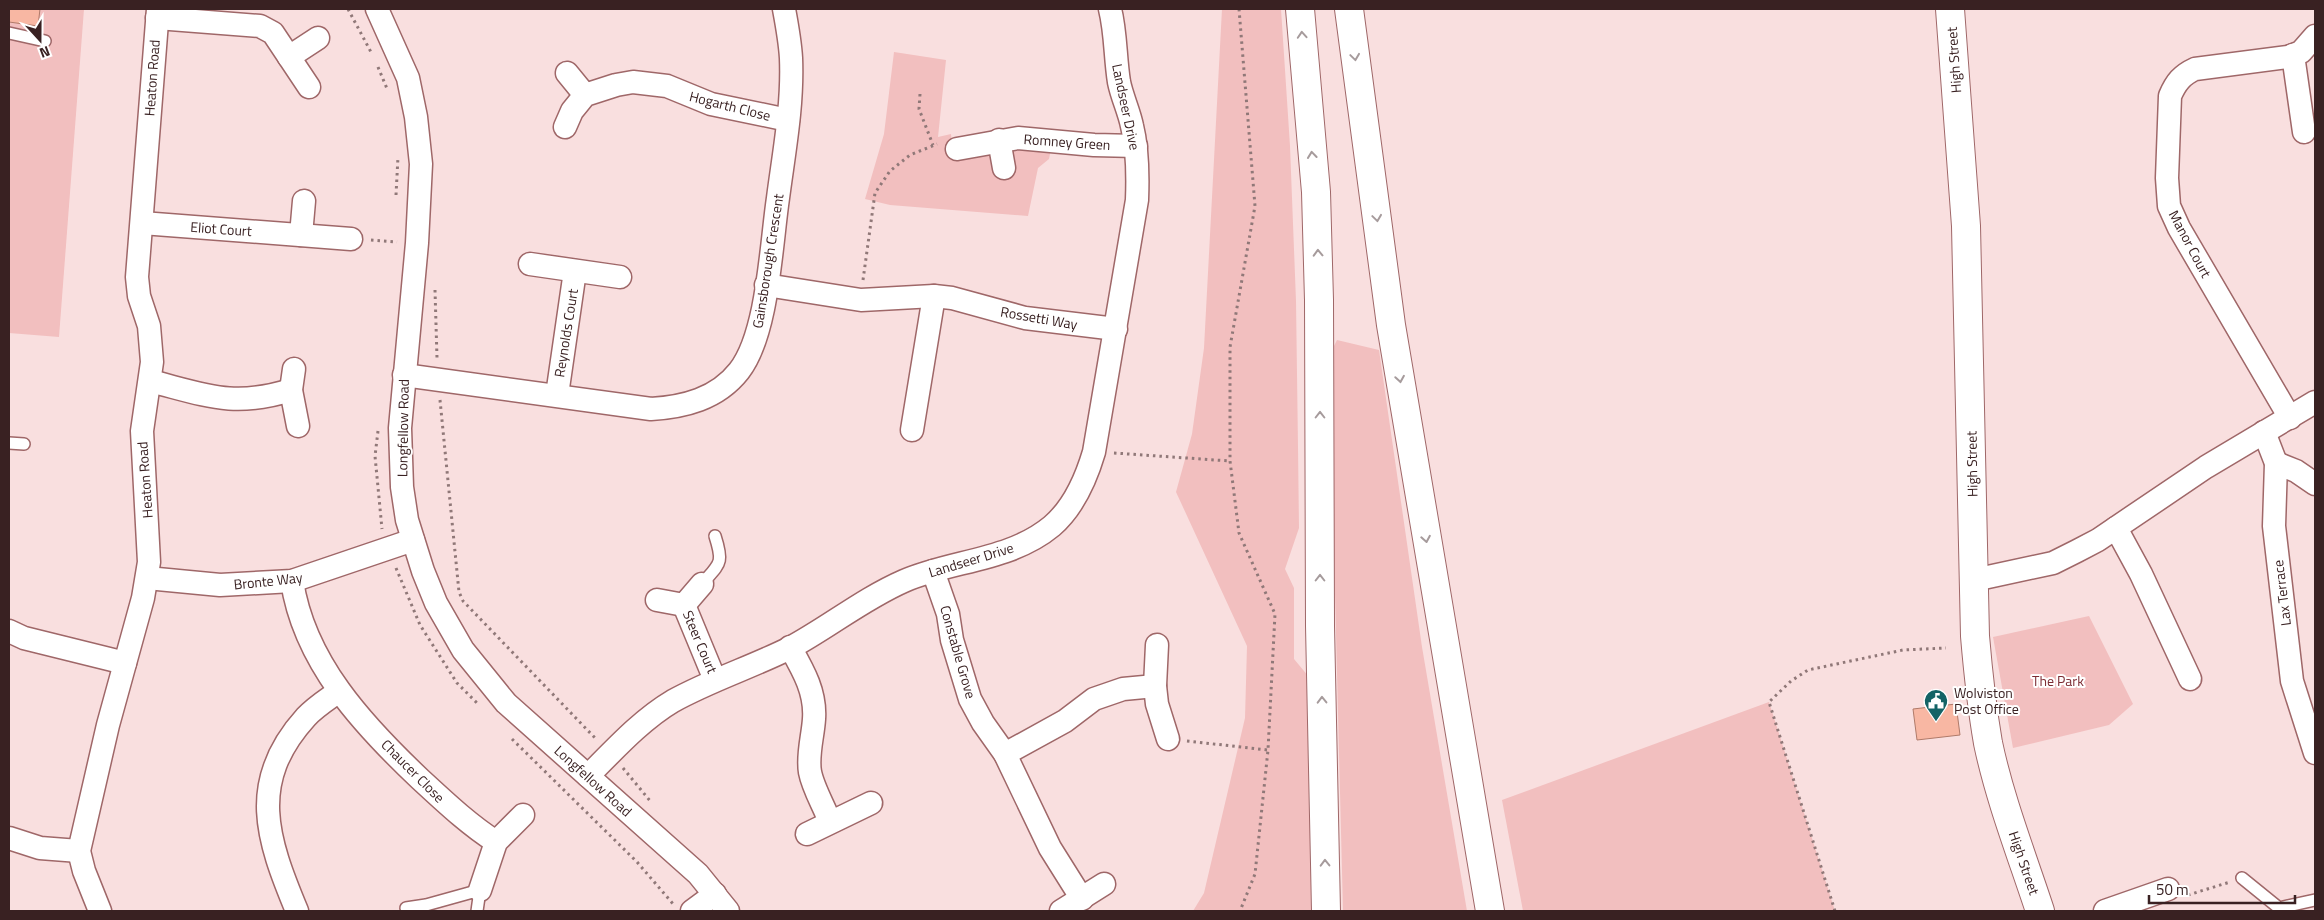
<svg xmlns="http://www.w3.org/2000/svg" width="2324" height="920" font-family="'Titillium Web',sans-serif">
<rect width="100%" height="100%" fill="#f9dfdf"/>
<g fill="#f2bfbf">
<polygon points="9,9 84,9 59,337 9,333"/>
<polygon points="1222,9 1281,9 1290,146 1296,301 1298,447 1299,528 1285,569 1294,588 1294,659 1309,677 1316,911 1193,911 1204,893 1245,718 1247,646 1176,492 1192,434 1204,348"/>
<polygon points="894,52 946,60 938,137 951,134 953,152 1052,144 1049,159 1038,168 1028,216 890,205 865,199 884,134"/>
<polygon points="1337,340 1379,350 1422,647 1467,911 1343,911 1329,356"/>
<polygon points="2089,616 2133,704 2109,725 2013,748 1993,637"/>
<polygon points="1769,702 1835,911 1523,911 1502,800"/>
</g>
<g fill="#f8b7a3" stroke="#b07a69">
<polygon points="9,9 40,9 38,26 9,22"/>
<polygon points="1956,704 1960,735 1917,740 1913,709"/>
</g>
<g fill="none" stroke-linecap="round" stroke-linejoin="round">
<g stroke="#9f6768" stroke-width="14">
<g id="service">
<polyline points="9,33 45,41"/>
<polyline points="9,443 24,444"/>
<path d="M702 584C720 563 724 564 715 536"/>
<polyline points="2242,878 2279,908 2315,900"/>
<polyline points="406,908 426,905 480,890 477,911"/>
</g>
</g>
<g stroke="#9f6768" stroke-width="25">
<g id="minor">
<polyline points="377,9 408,78 416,117 421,164 417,243 400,428 402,487 407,520 423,571 436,603 463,650 506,703 698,874 728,911"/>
<polyline points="157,18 260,26 273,33 309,87"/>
<polyline points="2293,55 2304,132"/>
<polyline points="289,57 318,38"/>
<polyline points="567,73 585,95"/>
<polyline points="565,127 572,111 585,95 616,85 633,82 667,86 711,104 788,120"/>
<polyline points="999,140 1004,168"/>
<polyline points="957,149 1018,138 1094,145 1136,146"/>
<polyline points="142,223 351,239"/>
<polyline points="301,235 304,201"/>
<polyline points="530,264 620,277"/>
<polyline points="766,285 861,300 934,296 952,298 1025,318 1116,329"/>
<polyline points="294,369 291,390 298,426"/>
<path d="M404 375 651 409C684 407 717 399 739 371 768 334 771 245 778 198 784 152 793 105 791 58 790 41 787 25 784 9"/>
<path d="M150 381C206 395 233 408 291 390"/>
<polyline points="557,395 575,271"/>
<path d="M2290 418 2179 228 2169 206 2167 178 2170 96C2176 82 2182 75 2195 69L2288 57 2301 52 2315 36"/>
<polyline points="912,430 934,296"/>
<polyline points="2264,432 2276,463 2274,526 2292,681 2315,753"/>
<polyline points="2276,463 2296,471 2315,484"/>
<polyline points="2116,528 2141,574 2190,679"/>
<polyline points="933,571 948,614 952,640 970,699 983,723 1005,754 1050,848 1082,899"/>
<polyline points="147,578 220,585 292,581 413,540"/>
<polyline points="1974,580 2053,563 2077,551 2098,540 2206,467 2315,402"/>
<path d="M292 581C304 662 363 725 420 779 445 802 468 824 496 842"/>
<polyline points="657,600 684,605 702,584"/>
<polyline points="684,605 715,680"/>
<polyline points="9,631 24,638 125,663"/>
<polyline points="1157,645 1155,686 1157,704 1168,739"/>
<path d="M790 647C803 670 816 692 814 719 813 736 807 755 810 772 813 788 824 806 830 822"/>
<polyline points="1005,754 1065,721 1094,699 1123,689 1155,686"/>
<path d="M588 776C614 750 641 720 673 701 711 680 752 667 790 648 829 627 863 599 904 581 952 560 1010 561 1052 526 1074 507 1086 479 1094 452L1137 200C1138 175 1138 150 1132 126 1129 111 1122 97 1119 82 1115 57 1116 33 1110 9"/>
<polyline points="807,834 871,803"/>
<polyline points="9,838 40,848 79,851"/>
<polyline points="480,890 496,842 523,815"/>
<polyline points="100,911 84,871 79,851 108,725 143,598 149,562 142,431 152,362 149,326 139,296 137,277 158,9"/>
<path d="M297 911C267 839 247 782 306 717 315 707 328 699 339 691"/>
<polyline points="692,911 715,894"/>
<polyline points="1061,911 1104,884"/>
<polyline points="2105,911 2168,889"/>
</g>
</g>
<g stroke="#9f6768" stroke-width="30">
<g id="tertiary">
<polyline points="1300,9 1316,192 1319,300 1320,626 1326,911"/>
<polyline points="1349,9 1391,325 1490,911"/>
<path d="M1950 9 1966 226 1975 636C1978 672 1982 708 1988 743 2000 800 2022 856 2040 911"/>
</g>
</g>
<g stroke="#907878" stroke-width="3" stroke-dasharray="2.5 4" stroke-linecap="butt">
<polyline points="348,9 372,54"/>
<polyline points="1239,9 1255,206 1230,347 1230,461 1239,533 1275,614 1268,750 1255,874 1240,911"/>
<polyline points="378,67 388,91"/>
<polyline points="920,94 919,109 933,145"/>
<polyline points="396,195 398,157"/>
<polyline points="371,240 397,242"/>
<polyline points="863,280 875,193 890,171 910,155 937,144"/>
<polyline points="435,290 437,358"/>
<polyline points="440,400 459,592 463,601 597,740"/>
<polyline points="378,431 375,456 382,529"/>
<polyline points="1114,453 1230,461"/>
<polyline points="396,568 420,625 457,683 477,703"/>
<polyline points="512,739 637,862 674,905"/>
<polyline points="1187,741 1268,750"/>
<polyline points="623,768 651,802"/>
<polyline points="2188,895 2230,882"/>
<polyline points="1835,911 1769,702 1791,681 1808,670 1903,650 1946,648"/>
</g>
<use href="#service" stroke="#fff" stroke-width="11"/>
<use href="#minor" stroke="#fff" stroke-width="22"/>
<use href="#tertiary" stroke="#fff" stroke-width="28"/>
</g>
<defs><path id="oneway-chevron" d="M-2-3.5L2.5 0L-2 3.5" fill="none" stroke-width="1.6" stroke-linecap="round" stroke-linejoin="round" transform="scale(1.25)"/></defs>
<g stroke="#a69b9c">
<use href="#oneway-chevron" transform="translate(1302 35) rotate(-94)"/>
<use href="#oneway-chevron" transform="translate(1355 57) rotate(82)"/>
<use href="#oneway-chevron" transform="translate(1312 155) rotate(-96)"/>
<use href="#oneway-chevron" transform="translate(1377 218) rotate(82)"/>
<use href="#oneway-chevron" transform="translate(1318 253) rotate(-92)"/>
<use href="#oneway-chevron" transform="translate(1400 379) rotate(81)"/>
<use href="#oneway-chevron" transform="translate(1320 415) rotate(-90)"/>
<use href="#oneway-chevron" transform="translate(1426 539) rotate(80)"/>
<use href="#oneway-chevron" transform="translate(1320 578) rotate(-90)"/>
<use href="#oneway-chevron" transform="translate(1322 700) rotate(-91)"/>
<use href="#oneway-chevron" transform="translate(1325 863) rotate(-91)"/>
</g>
<defs>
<g id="civic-pin" transform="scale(1.25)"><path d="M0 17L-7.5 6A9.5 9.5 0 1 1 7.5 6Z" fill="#136366" stroke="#fff"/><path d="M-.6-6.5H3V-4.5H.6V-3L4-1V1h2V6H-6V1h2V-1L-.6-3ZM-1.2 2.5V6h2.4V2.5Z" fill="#fff"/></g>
</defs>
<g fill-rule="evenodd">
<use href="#civic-pin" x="1936" y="701"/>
</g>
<g text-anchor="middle" stroke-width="4" stroke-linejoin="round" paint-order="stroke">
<g font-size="14" fill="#392122" stroke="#fff">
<text transform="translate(1954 60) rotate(-94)" y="5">High Street</text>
<text transform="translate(152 78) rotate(-86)" y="5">Heaton Road</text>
<text transform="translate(730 106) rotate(14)" y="5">Hogarth Close</text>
<text transform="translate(1126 107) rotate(78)" y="5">Landseer Drive</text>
<text transform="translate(1067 142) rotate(4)" y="5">Romney Green</text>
<text transform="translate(221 229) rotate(4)" y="5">Eliot Court</text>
<text transform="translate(2190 244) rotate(62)" y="5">Manor Court</text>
<text transform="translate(768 261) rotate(-81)" y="5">Gainsborough Crescent</text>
<text transform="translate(1039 318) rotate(10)" y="5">Rossetti Way</text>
<text transform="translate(566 333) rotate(-81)" y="5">Reynolds Court</text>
<text transform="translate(403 428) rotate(-89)" y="5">Longfellow Road</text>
<text transform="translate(1972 464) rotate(-91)" y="5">High Street</text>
<text transform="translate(145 480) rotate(-94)" y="5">Heaton Road</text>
<text transform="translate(971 560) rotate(-17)" y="5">Landseer Drive</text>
<text transform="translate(268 581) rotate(-6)" y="5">Bronte Way</text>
<text transform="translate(2282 593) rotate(-97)" y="5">Lax Terrace</text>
<text transform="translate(700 642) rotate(67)" y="5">Steer Court</text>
<text transform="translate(958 652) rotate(74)" y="5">Constable Grove</text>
<text transform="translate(413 771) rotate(45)" y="5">Chaucer Close</text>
<text transform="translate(593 781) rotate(42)" y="5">Longfellow Road</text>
<text transform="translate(2024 863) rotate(71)" y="5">High Street</text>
</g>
<g font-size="14" fill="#7c2c33" stroke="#fff">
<text x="2058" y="686">The Park</text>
</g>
<g font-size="14" fill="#392122" stroke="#fff" text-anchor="start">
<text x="1954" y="698">Wolviston<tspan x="1954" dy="16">Post Office</tspan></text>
</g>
</g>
<rect width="2324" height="920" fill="none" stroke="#392122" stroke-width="20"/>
<g transform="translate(40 40) rotate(159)" stroke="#ffffff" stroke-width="4" paint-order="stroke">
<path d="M0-4L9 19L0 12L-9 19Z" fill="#392122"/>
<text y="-8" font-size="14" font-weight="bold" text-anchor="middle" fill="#392122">N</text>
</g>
<path d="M2149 895v8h146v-8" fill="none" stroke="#392122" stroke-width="2.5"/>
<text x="2156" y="895" font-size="15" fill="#392122" stroke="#ffffff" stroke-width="4" paint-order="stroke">50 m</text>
</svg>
